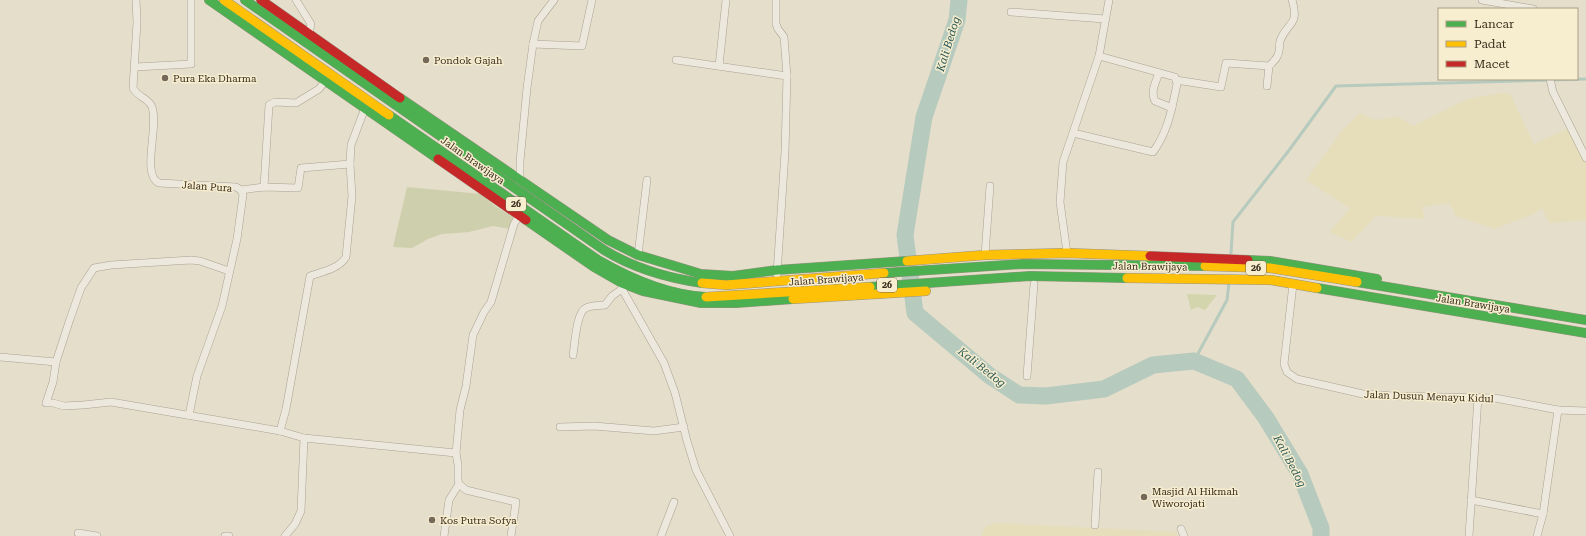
<svg xmlns="http://www.w3.org/2000/svg" width="1586" height="536" font-family="'Roboto Serif',serif">
<rect width="100%" height="100%" fill="#e5deca"/>
<g fill="#e6deba">
<polygon points="1500,93 1510,94 1534,144 1569,128 1586,163 1586,220 1549,223 1542,208 1531,215 1494,229 1456,216 1449,203 1422,207 1425,219 1376,216 1351,242 1330,232 1350,208 1306,180 1342,131 1360,113 1374,120 1398,117 1413,126 1467,99"/>
<polygon points="998,523 1175,532 1179,536 981,536 987,525"/>
</g>
<polygon fill="#d3d5ac" points="1187,294 1217,295 1205,310 1197,307 1191,310"/>
<polygon fill="#cecfac" points="407,187 481,194 495,206 513,217 510,229 493,226 469,232 442,234 428,239 412,248 393,247"/>
<g fill="none" stroke-linecap="round" stroke-linejoin="round">
<g stroke="#b7cabe" stroke-width="3">
<polyline points="1231,253 1233,222 1290,149 1336,86 1586,79"/>
<polyline points="1194,361 1227,300 1229,283"/>
</g>
<polyline stroke="#b7cabe" stroke-width="17" points="959,0 957,20 924,117 905,235 915,313 990,376 1019,395 1046,396 1104,389 1153,365 1194,361 1237,379 1266,418 1300,474 1321,528 1321,536"/>
<g stroke="#aaa294" stroke-width="8">
<g id="street">
<path d="M136 0 137 22 133 88C137 97 149 98 152 107 159 127 141 175 159 183L236 187 241 190 243 195 237 239 222 306 197 376 189 415"/>
<polyline points="296,0 311,24 309,33"/>
<polyline points="776,0 776,24 778,29 784,37 787,76 785,152 777,274"/>
<polyline points="1482,0 1533,9"/>
<polyline points="1011,12 1105,19"/>
<polyline points="533,44 582,46 592,0"/>
<path d="M1099 56 1175 77 1176 80 1221 87 1226 63 1269 66C1274 61 1278 58 1279 51 1280 48 1279 44 1280 41 1287 22 1300 26 1292 0"/>
<polyline points="676,60 787,76"/>
<polyline points="719,66 726,0"/>
<polyline points="135,67 191,64 191,0"/>
<path d="M1159 73C1156 82 1150 91 1155 101L1172 108"/>
<polyline points="1550,79 1553,92 1586,158"/>
<polyline points="1267,86 1269,66"/>
<path d="M1073 133 1153 152C1168 132 1172 108 1177 84L1176 80"/>
<polyline points="520,181 520,161 527,88 533,44 538,21 554,0"/>
<polyline points="264,187 269,105 275,102 296,103 319,89 325,81"/>
<polyline points="241,190 264,187 298,188 301,168 350,164"/>
<polyline points="1067,253 1060,202 1063,162 1099,56 1109,0"/>
<polyline points="638,255 647,180"/>
<polyline points="985,255 990,186"/>
<polyline points="229,271 200,261 191,260 111,265 94,268 81,288 70,319 56,362 53,382 46,403 53,403 64,406 83,405 111,402 280,431 304,438 301,511 295,524 285,536"/>
<polyline points="622,283 622,289 664,363 675,393 687,441 696,470 730,536"/>
<polyline points="1293,284 1284,364 1287,372 1297,379 1363,394 1394,396 1495,398 1558,410 1586,411"/>
<path d="M573 355C575 344 576 312 586 308 592 305 599 306 605 305L612 296 622 289"/>
<polyline points="0,357 56,362"/>
<polyline points="1027,376 1034,284"/>
<polyline points="560,427 594,426 654,431 684,427"/>
<path d="M280 431 286 409 310 276C321 272 339 269 346 257L352 196 350 164 351 145 365 108"/>
<polyline points="304,438 456,453"/>
<polyline points="1471,500 1543,514"/>
<polyline points="1095,525 1098,472"/>
<polyline points="1181,529 1184,536"/>
<polyline points="78,533 97,536"/>
<polyline points="225,536 229,536"/>
<polyline points="444,536 449,500 459,484"/>
<polyline points="511,536 516,502 466,490 459,484 458,480 458,465 456,453 460,410 466,386 473,335 484,312 491,302 514,224 519,216"/>
<polyline points="661,536 674,502"/>
<polyline points="1469,536 1478,397"/>
<polyline points="1537,536 1543,514 1558,410"/>
</g>
</g>
<g stroke="#999284" stroke-width="10">
<g id="fast">
<polyline points="209,0 438,159"/>
<path d="M245 0 604 250C635 269 667 278 702 283"/>
<polyline points="400,98 608,240 638,255 701,274 733,276 777,270 907,261"/>
<path d="M389 115 598 260C631 279 667 295 706 297"/>
<polyline points="526,220 594,267 622,283 643,291 701,303 736,303 793,299"/>
<polyline points="1248,260 1270,261 1377,279"/>
<polyline points="884,273 1023,264 1205,266"/>
<polyline points="1357,282 1586,320"/>
<polyline points="870,287 1030,276 1127,278"/>
<polyline points="1317,288 1586,333"/>
</g>
</g>
<g stroke="#999284" stroke-width="10">
<g id="slow">
<polyline points="224,0 389,115"/>
<polyline points="907,261 985,255 1067,253 1150,256"/>
<polyline points="1205,266 1270,268 1357,282"/>
<polyline points="1127,278 1271,280 1317,288"/>
<polyline points="702,283 726,285 884,273"/>
<polyline points="706,297 870,287"/>
<polyline points="793,299 926,291"/>
</g>
</g>
<g stroke="#999284" stroke-width="10">
<g id="jam">
<polyline points="261,0 400,98"/>
<polyline points="438,159 526,220"/>
<polyline points="1150,256 1248,260"/>
</g>
</g>
<use href="#street" stroke="#ece8dd" stroke-width="7"/>
<use href="#fast" stroke="#4caf50" stroke-width="9"/>
<use href="#slow" stroke="#ffc107" stroke-width="9"/>
<use href="#jam" stroke="#c62828" stroke-width="9"/>
</g>
<g fill="#756a59" stroke="#f7edcf" stroke-width="1.5">
<circle cx="426" cy="60" r="4"/>
<circle cx="165" cy="78" r="4"/>
<circle cx="1144" cy="497" r="4"/>
<circle cx="432" cy="520" r="4"/>
</g>
<g text-anchor="middle" stroke-width="3" stroke-linejoin="round" paint-order="stroke">
<g fill="#f7edcf" stroke="#716552" stroke-width="1">
<rect x="506" y="197" width="20" height="14" rx="3"/>
<rect x="1246" y="261" width="20" height="14" rx="3"/>
<rect x="877" y="278" width="20" height="14" rx="3"/>
</g>
<g font-size="9" font-weight="bold" fill="#382b1c">
<text x="516" y="207">26</text>
<text x="1256" y="271">26</text>
<text x="887" y="288">26</text>
</g>
<g font-size="10" fill="#382b1c" stroke="#f7edcf" text-anchor="start">
<text x="434" y="64">Pondok Gajah</text>
<text x="173" y="82">Pura Eka Dharma</text>
<text x="1152" y="495">Masjid Al Hikmah<tspan x="1152" dy="12">Wiworojati</tspan></text>
<text x="440" y="524">Kos Putra Sofya</text>
</g>
<g font-size="10" fill="#382b1c" stroke="#f7edcf">
<text transform="translate(473 160) rotate(35)" y="4">Jalan Brawijaya</text>
<text transform="translate(207 186) rotate(4)" y="4">Jalan Pura</text>
<text transform="translate(1150 266) rotate(1)" y="4">Jalan Brawijaya</text>
<text transform="translate(826 279) rotate(-4)" y="4">Jalan Brawijaya</text>
<text transform="translate(1473 303) rotate(9)" y="4">Jalan Brawijaya</text>
<text transform="translate(1429 396) rotate(2)" y="4">Jalan Dusun Menayu Kidul</text>
</g>
<g font-size="11" font-style="italic" fill="#2a5957" stroke="#f7edcf">
<text transform="translate(948 44) rotate(-73)" y="4">Kali Bedog</text>
<text transform="translate(982 367) rotate(38)" y="4">Kali Bedog</text>
<text transform="translate(1290 461) rotate(62)" y="4">Kali Bedog</text>
</g>
</g>
<rect x="1438" y="8" width="140" height="72" fill="#f7edcf" stroke="#ab9f87"/>
<rect x="1446" y="21" width="20" height="6" fill="#4caf50" stroke="#ab9f87"/>
<text x="1474" y="28" font-size="12" fill="#382b1c">Lancar</text>
<rect x="1446" y="41" width="20" height="6" fill="#ffc107" stroke="#ab9f87"/>
<text x="1474" y="48" font-size="12" fill="#382b1c">Padat</text>
<rect x="1446" y="61" width="20" height="6" fill="#c62828" stroke="#ab9f87"/>
<text x="1474" y="68" font-size="12" fill="#382b1c">Macet</text>
</svg>
